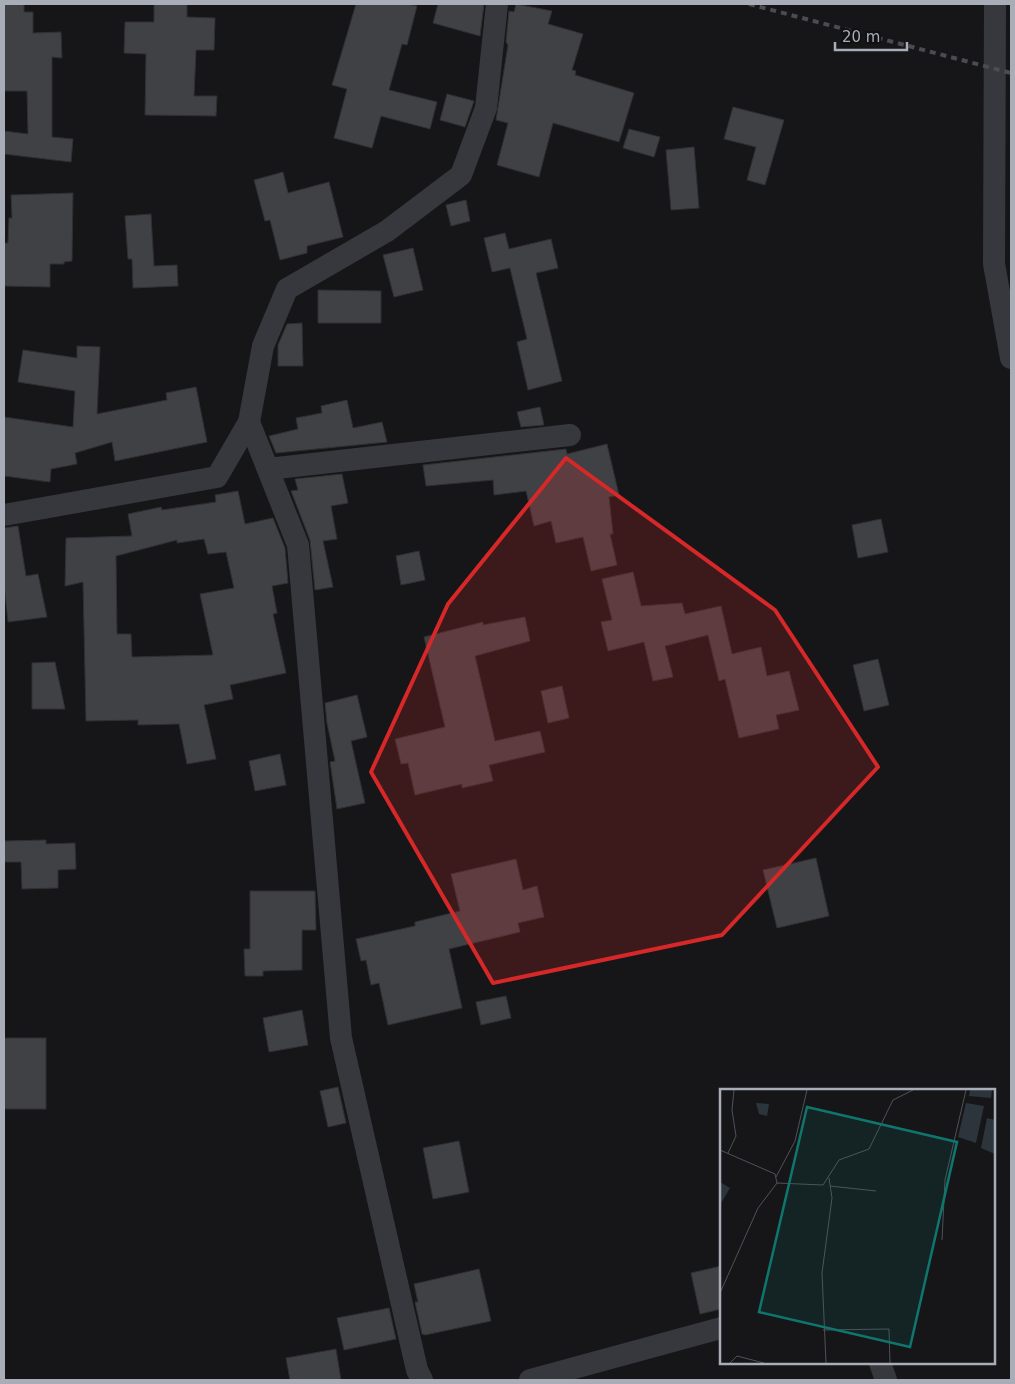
<svg xmlns="http://www.w3.org/2000/svg" width="1015" height="1384" font-family="'DejaVu Sans',sans-serif">
<rect width="100%" height="100%" fill="#161618"/>
<g fill="#404145" stroke="#303034" fill-rule="evenodd">
<polygon points="4,4 24,4 24,12 33,12 33,33 61,32 62,58 52,57 52,137 73,139 71,162 4,154 4,131 28,134 27,91 4,91"/>
<polygon points="154,4 187,4 187,17 215,18 214,50 196,50 194,96 217,96 216,116 145,115 146,54 124,53 125,22 154,22"/>
<polygon points="356,4 407,4 417,6 407,45 402,44 389,90 437,102 430,129 381,116 372,148 334,138 347,89 332,85"/>
<polygon points="438,4 484,4 480,36 433,23"/>
<polygon points="516,4 552,11 548,24 583,34 572,70 576,71 575,75 634,93 619,142 553,123 539,177 497,165 508,123 496,120 508,45 506,42 509,11 514,12"/>
<polygon points="447,94 474,101 465,127 440,120"/>
<polygon points="733,107 784,120 765,185 747,180 756,147 724,139"/>
<polygon points="629,129 660,137 654,157 623,148"/>
<polygon points="694,147 699,208 671,210 666,150"/>
<polygon points="283,172 288,193 329,182 343,237 307,246 307,253 280,260 270,220 265,221 254,180"/>
<polygon points="73,193 72,261 64,262 64,264 50,264 50,287 4,286 4,243 8,243 9,218 12,218 11,195"/>
<polygon points="466,200 470,221 451,226 446,205"/>
<polygon points="151,214 154,266 177,265 178,286 133,288 132,259 128,259 125,216"/>
<polygon points="505,233 509,249 551,239 558,268 536,273 562,381 528,390 517,342 527,339 510,268 492,272 484,238"/>
<polygon points="413,248 423,290 394,297 383,255"/>
<polygon points="318,290 381,291 381,323 318,323"/>
<polygon points="302,323 303,366 278,366 278,345 287,324"/>
<polygon points="77,346 100,347 97,414 167,400 166,393 196,387 207,442 115,461 112,442 75,453 77,464 51,469 50,482 4,476 4,417 73,427 75,391 18,382 23,350 77,358"/>
<polygon points="347,400 353,428 382,422 387,442 276,453 269,436 298,429 296,418 322,413 321,406"/>
<polygon points="540,407 544,425 521,427 517,412"/>
<polygon points="607,444 619,495 609,497 613,534 610,534 617,565 591,571 583,537 556,543 551,521 534,526 526,491 494,495 493,480 426,486 423,465 566,449 567,454"/>
<polygon points="342,474 348,503 331,506 337,539 323,541 333,587 315,590 310,540 291,491 298,490 295,479"/>
<path d="M238 491 245 524 273 518 285 548 288 583 272 586 277 613 273 614 286 673 230 685 233 699 204 705 216 759 187 764 179 724 138 725V720L86 721 83 582 65 586 66 538 132 536 128 514 161 507 162 510 216 502 215 495ZM204 539 208 554 226 552 234 588 200 594 213 655 132 657 131 634H117L116 556 177 540V543Z"/>
<polygon points="881,519 888,552 858,558 852,525"/>
<polygon points="18,526 26,576 38,574 47,617 8,622 4,584 4,528"/>
<polygon points="419,551 425,580 401,585 396,556"/>
<polygon points="633,572 641,606 682,603 685,614 721,606 732,654 761,647 767,676 789,671 799,710 776,715 779,729 739,738 725,679 719,681 708,635 665,646 673,677 653,681 644,642 608,651 601,622 612,620 602,579"/>
<polygon points="525,617 530,641 475,656 495,741 540,731 545,752 489,765 493,781 462,788 462,784 415,795 408,763 401,764 395,739 445,727 424,637 483,622 483,625"/>
<polygon points="878,659 889,705 864,711 853,665"/>
<polygon points="55,662 65,709 32,709 32,663"/>
<polygon points="562,686 569,718 548,723 541,691"/>
<polygon points="357,695 367,737 351,741 365,803 337,809 330,762 335,761 327,723 325,703"/>
<polygon points="280,754 286,785 255,791 249,761"/>
<polygon points="46,840 46,844 75,843 76,869 58,870 58,888 22,889 21,862 4,862 4,841"/>
<polygon points="816,858 829,916 777,928 763,870"/>
<polygon points="516,859 523,890 537,886 544,917 518,923 520,932 449,949 462,1008 388,1025 379,983 371,985 366,960 361,961 356,939 415,926 415,922 460,911 451,874"/>
<polygon points="250,891 315,891 316,930 302,930 302,970 263,971 263,976 245,976 244,949 250,949"/>
<polygon points="506,996 511,1018 481,1025 476,1002"/>
<polygon points="302,1010 308,1045 269,1052 263,1018"/>
<rect x="4" y="1038" width="42" height="71"/>
<polygon points="338,1087 346,1123 328,1127 320,1091"/>
<polygon points="459,1141 469,1192 433,1199 423,1148"/>
<polygon points="721,1266 721,1309 700,1314 691,1273"/>
<polygon points="479,1269 491,1321 425,1335 422,1334 415,1302 418,1302 414,1284"/>
<polygon points="389,1308 396,1339 344,1350 337,1318"/>
<polygon points="336,1349 341,1380 290,1380 286,1358"/>
</g>
<g fill="none" stroke-linecap="round" stroke-linejoin="round">
<g stroke="#37383d" stroke-width="22">
<polyline points="995,4 994,264 1011,358"/>
<polyline points="249,422 298,545 341,1038 417,1370 422,1380"/>
<polyline points="268,469 570,435"/>
<polyline points="4,515 217,477 249,422 263,346 287,289 387,231 461,175 486,108 497,4"/>
<polyline points="880,1363 886,1380"/>
<polyline points="530,1380 721,1328"/>
</g>
<polyline stroke="#4a4c52" stroke-width="4" stroke-dasharray="6 5" stroke-linecap="butt" points="749,4 1011,73"/>
</g>
<path fill="#d62828" fill-opacity="0.2" stroke="#d62828" stroke-width="4" stroke-linejoin="round" d="M566 458 775 610 878 767 722 935 493 983 371 772 448 604Z"/>
<g transform="translate(720 1089)">
<rect width="275" height="275" fill="#161618"/>
<path d="M250 1H272L271 9 249 7ZM36 14 49 15 47 27 39 25ZM246 14 264 17 256 54 238 48ZM267 29 275 31V65L261 59ZM0 93 10 99 0 116Z" fill="#2c353c"/>
<path fill="none" stroke="#505258" stroke-width="1" d="M0 61 55 85 57 94 38 119 0 204M8 64 16 47 12 21 14 1M56 88 75 52 87 1M57 94 103 96 119 71 149 60 173 11 193 1M110 97 156 102M222 151 225 91 246 1M103 241 169 240 170 274M10 274 17 267 44 274M106 274 102 184 112 109 109 89"/>
<path fill="#0f766e" fill-opacity="0.15" stroke="#0f766e" stroke-width="2.5" d="M87 18 237 53 190 258 39 223Z"/>
<rect width="275" height="275" fill="none" stroke="#a8adb8" stroke-width="2.5"/>
</g>
<rect width="1015" height="1384" fill="none" stroke="#a8adb8" stroke-width="10"/>
<path d="M835 42v8h72v-8" fill="none" stroke="#a8adb8" stroke-width="2.5"/>
<text x="842" y="42" font-size="15" fill="#a8adb8" stroke="#111113" stroke-width="4" paint-order="stroke">20 m</text>
</svg>
